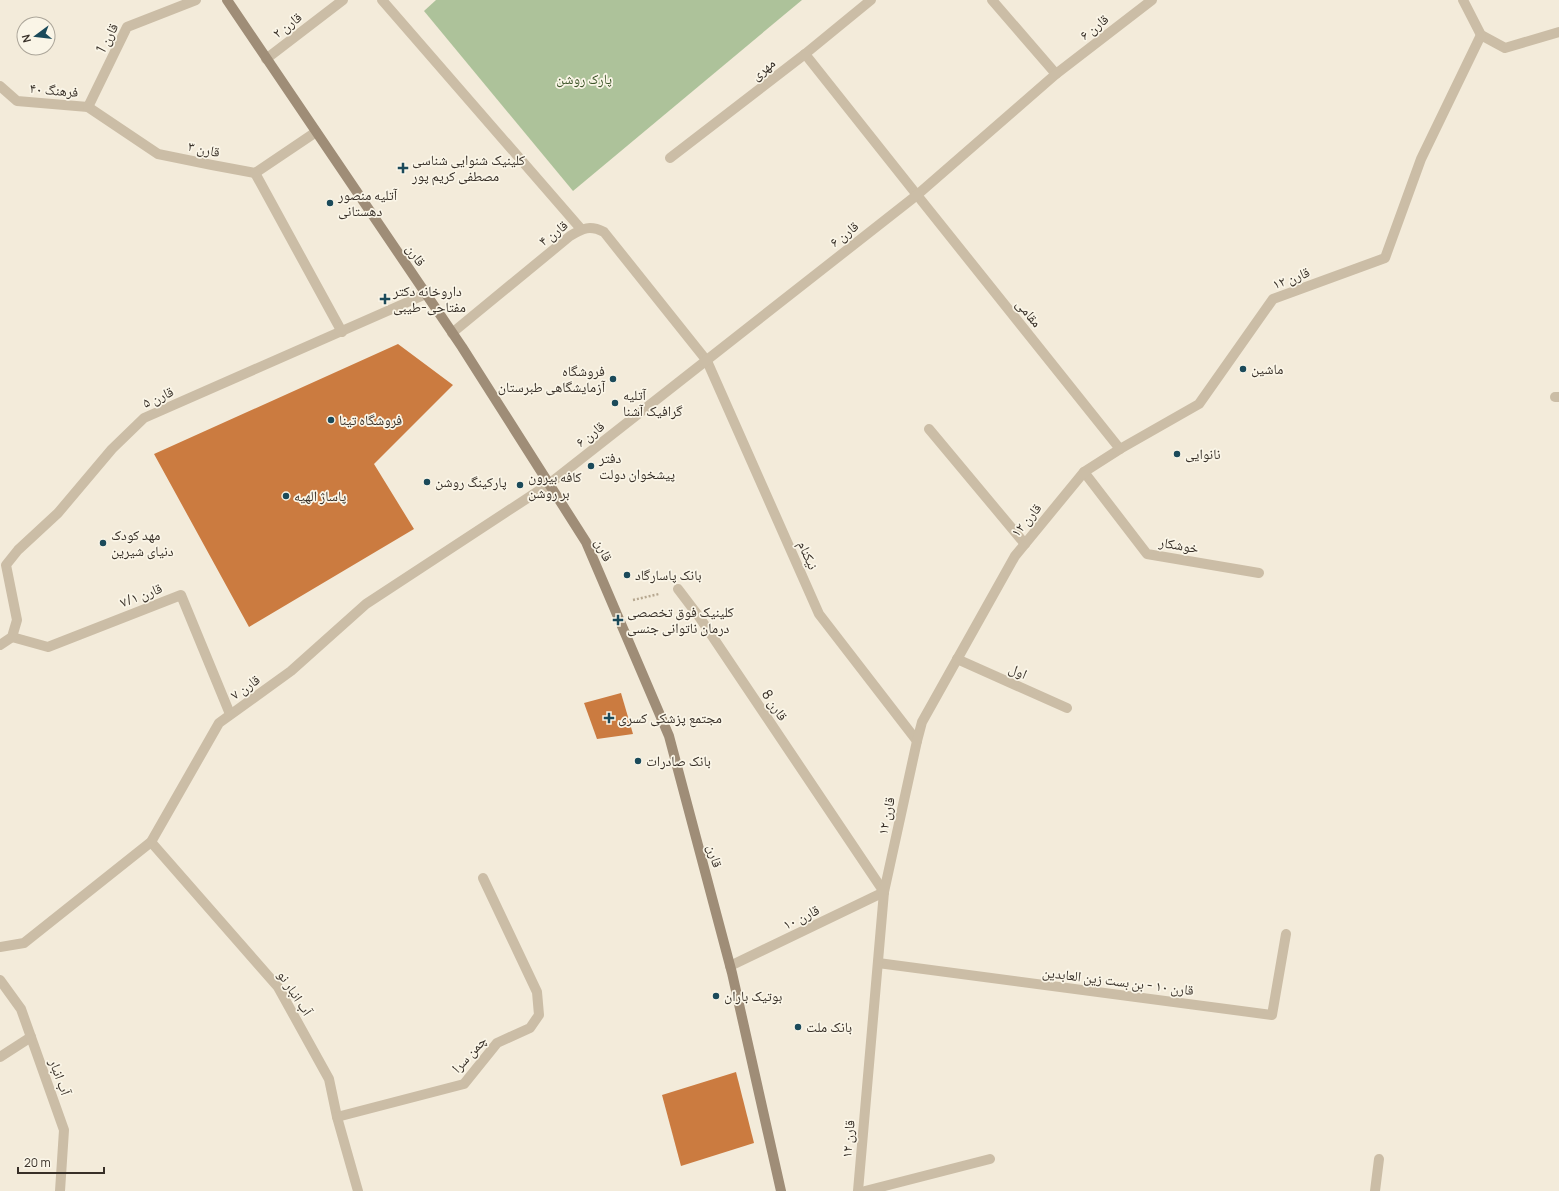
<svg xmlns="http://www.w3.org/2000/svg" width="1559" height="1191" font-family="Manrope,'Noto Naskh Arabic',sans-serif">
<rect width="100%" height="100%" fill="#f3ebda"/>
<polygon fill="#adc29a" points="436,0 802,0 573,191 424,11"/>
<g fill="#cb7b40">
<polygon points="398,344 453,385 374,464 414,529 249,627 154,454"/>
<polygon points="621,693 633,734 597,739 584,703"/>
<polygon points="736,1072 754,1143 681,1166 662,1095"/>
</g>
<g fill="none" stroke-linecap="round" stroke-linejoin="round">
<polyline stroke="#b7a890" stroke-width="2.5" stroke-dasharray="2 2" stroke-linecap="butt" points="633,600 659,594"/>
<g stroke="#cbbda6" stroke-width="10">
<polyline points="805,54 917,195"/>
<polyline points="12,637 48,647 181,595 230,714"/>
<polyline points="0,1057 31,1037"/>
<polyline points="1375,1191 1379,1159"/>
</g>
<g stroke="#cbbda6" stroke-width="10">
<polyline points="382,0 581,229"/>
<polyline points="992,0 1056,74"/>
<polyline points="1463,0 1481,35 1505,48 1559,32"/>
<polyline points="266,59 343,0"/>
<polyline points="0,86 17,101 88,107 158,154 212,165 255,173 316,132"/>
<polyline points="88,107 127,27 196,0"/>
<polyline points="670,158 805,54 871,0"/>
<polyline points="255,173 342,332"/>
<polyline points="917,195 1120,449"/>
<path d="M452 333 570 236C583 228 590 225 604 232L707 361 819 614 917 741"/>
<polyline points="1555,397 1559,397"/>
<polyline points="929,429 1025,544"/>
<polyline points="1084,472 1147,554 1259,573"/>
<polyline points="678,589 700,618 884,892"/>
<polyline points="0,645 12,637 17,620 6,565 18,550 58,513 112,449 144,418 426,294"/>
<polyline points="957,659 1067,708"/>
<polyline points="151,842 278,987 329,1079 337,1117 358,1191"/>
<polyline points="0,947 24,943 151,842 219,723 291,671 366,604 549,484 917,195 1056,74 1152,0"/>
<polyline points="878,963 1272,1015 1286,934"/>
<polyline points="730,966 884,892"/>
<polyline points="0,980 21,1009 64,1130 60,1191"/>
<polyline points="337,1117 464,1084 497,1043 530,1028 539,1015 537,992 483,878"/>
<polyline points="858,1191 884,892 917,741 922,722 1015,556 1084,472 1120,449 1199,404 1273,299 1385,258 1421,159 1481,35"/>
<polyline points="865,1191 990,1159"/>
</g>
<polyline stroke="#9f8d77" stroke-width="10" points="227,0 462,347 586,542 669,736 732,973 781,1191"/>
</g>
<g fill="#1b4a5a" stroke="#faf5e7" stroke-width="1.5">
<path d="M401 162h4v4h4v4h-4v4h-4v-4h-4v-4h4z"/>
<circle cx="330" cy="203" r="4"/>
<path d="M383 293h4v4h4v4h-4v4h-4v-4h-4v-4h4z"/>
<circle cx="1243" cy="369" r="4"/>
<circle cx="613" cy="379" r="4"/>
<circle cx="615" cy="403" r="4"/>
<circle cx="331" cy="420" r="4"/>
<circle cx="1177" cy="454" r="4"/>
<circle cx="591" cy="466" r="4"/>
<circle cx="427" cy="482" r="4"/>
<circle cx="520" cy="485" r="4"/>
<circle cx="286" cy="496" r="4"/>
<circle cx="103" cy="543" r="4"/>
<circle cx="627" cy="575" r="4"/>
<path d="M616 614h4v4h4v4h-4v4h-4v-4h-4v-4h4z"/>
<path d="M607 712h4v4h4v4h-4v4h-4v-4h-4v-4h4z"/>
<circle cx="638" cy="761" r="4"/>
<circle cx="716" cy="996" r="4"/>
<circle cx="798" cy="1027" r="4"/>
</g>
<g text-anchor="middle" stroke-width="3.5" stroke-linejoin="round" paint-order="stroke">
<g font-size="14" fill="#372f27" stroke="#faf5e7">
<text transform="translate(287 25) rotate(-37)" y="5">قارن ٢</text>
<text transform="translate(1094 27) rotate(-38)" y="5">قارن ۶</text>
<text transform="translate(107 38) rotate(-62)" y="5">قارن 1</text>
<text transform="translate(763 69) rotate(-38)" y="5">مهری</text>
<text transform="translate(54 90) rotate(5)" y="5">فرهنگ ۴۰</text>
<text transform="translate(204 149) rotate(12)" y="5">قارن ٣</text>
<text transform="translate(553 233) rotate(-37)" y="5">قارن ۴</text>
<text transform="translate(844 234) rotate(-38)" y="5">قارن ۶</text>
<text transform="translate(416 255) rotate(56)" y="5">قارن</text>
<text transform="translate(1291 278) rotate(-21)" y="5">قارن ۱۲</text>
<text transform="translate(1029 313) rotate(51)" y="5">مقامی</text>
<text transform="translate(158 397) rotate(-24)" y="5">قارن ۵</text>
<text transform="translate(590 434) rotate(-38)" y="5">قارن ۶</text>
<text transform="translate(1026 520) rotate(-50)" y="5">قارن ۱۲</text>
<text transform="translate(1179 545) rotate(10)" y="5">خوشکار</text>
<text transform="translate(604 550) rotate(66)" y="5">قارن</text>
<text transform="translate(808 555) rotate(66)" y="5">نیکنام</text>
<text transform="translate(141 595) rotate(-21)" y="5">قارن ۷/۱</text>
<text transform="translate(1018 671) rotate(24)" y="5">اول</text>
<text transform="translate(245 687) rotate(-35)" y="5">قارن ٧</text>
<text transform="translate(775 705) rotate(56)" y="5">قارن 8</text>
<text transform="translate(886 816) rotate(-78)" y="5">قارن ۱۲</text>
<text transform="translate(715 856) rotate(75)" y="5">قارن</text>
<text transform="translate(801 917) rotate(-26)" y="5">قارن ١٠</text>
<text transform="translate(1118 981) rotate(7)" y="5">قارن ۱۰ - بن بست زین العابدین</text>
<text transform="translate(295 993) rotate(57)" y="5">آب انبار نو</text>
<text transform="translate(469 1054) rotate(-48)" y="5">چمن سرا</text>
<text transform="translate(60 1077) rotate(70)" y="5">آب انبار</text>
<text transform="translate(848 1139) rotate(-85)" y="5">قارن ۱۲</text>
</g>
<g font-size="14" fill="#3e562a" stroke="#faf5e7">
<text x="584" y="84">پارک روشن</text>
</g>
<g font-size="14" fill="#372f27" stroke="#faf5e7" text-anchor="start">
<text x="412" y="165">کلینیک شنوایی شناسی<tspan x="412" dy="16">مصطفی کریم پور</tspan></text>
<text x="338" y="200">آتلیه منصور<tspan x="338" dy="16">دهستانی</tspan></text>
<text x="393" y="296">داروخانه دکتر<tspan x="393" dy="16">مفتاحی-طیبی</tspan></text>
<text x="1251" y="374">ماشین</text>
<text x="605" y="376" text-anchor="end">فروشگاه<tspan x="605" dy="16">آزمایشگاهی طبرستان</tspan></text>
<text x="623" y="400">آتلیه<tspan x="623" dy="16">گرافیک آشنا</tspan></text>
<text x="339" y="425">فروشگاه تینا</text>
<text x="1185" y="459">نانوایی</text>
<text x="599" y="463">دفتر<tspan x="599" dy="16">پیشخوان دولت</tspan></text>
<text x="528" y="482">کافه بیرون<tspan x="528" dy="16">بر روشن</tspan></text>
<text x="435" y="487">پارکینگ روشن</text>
<text x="294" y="501">پاساژ الهیه</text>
<text x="111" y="540">مهد کودک<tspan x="111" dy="16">دنیای شیرین</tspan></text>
<text x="635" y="580">بانک پاسارگاد</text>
<text x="627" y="617">کلینیک فوق تخصصی<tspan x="627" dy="16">درمان ناتوانی جنسی</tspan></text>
<text x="618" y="723">مجتمع پزشکی کسری</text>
<text x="646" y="766">بانک صادرات</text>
<text x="724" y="1001">بوتیک باران</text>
<text x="806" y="1032">بانک ملت</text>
</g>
</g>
<g transform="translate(36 36) rotate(255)"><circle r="19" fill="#faf5e7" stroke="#aca69a"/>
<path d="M0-3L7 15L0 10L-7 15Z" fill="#1b4a5a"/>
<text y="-6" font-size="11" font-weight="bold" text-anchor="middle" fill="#372f27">N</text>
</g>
<path d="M18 1167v6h86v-6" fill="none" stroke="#372f27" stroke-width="2"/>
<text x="24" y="1167" font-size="12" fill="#372f27" stroke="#faf5e7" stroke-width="3" paint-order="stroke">20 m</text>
</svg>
